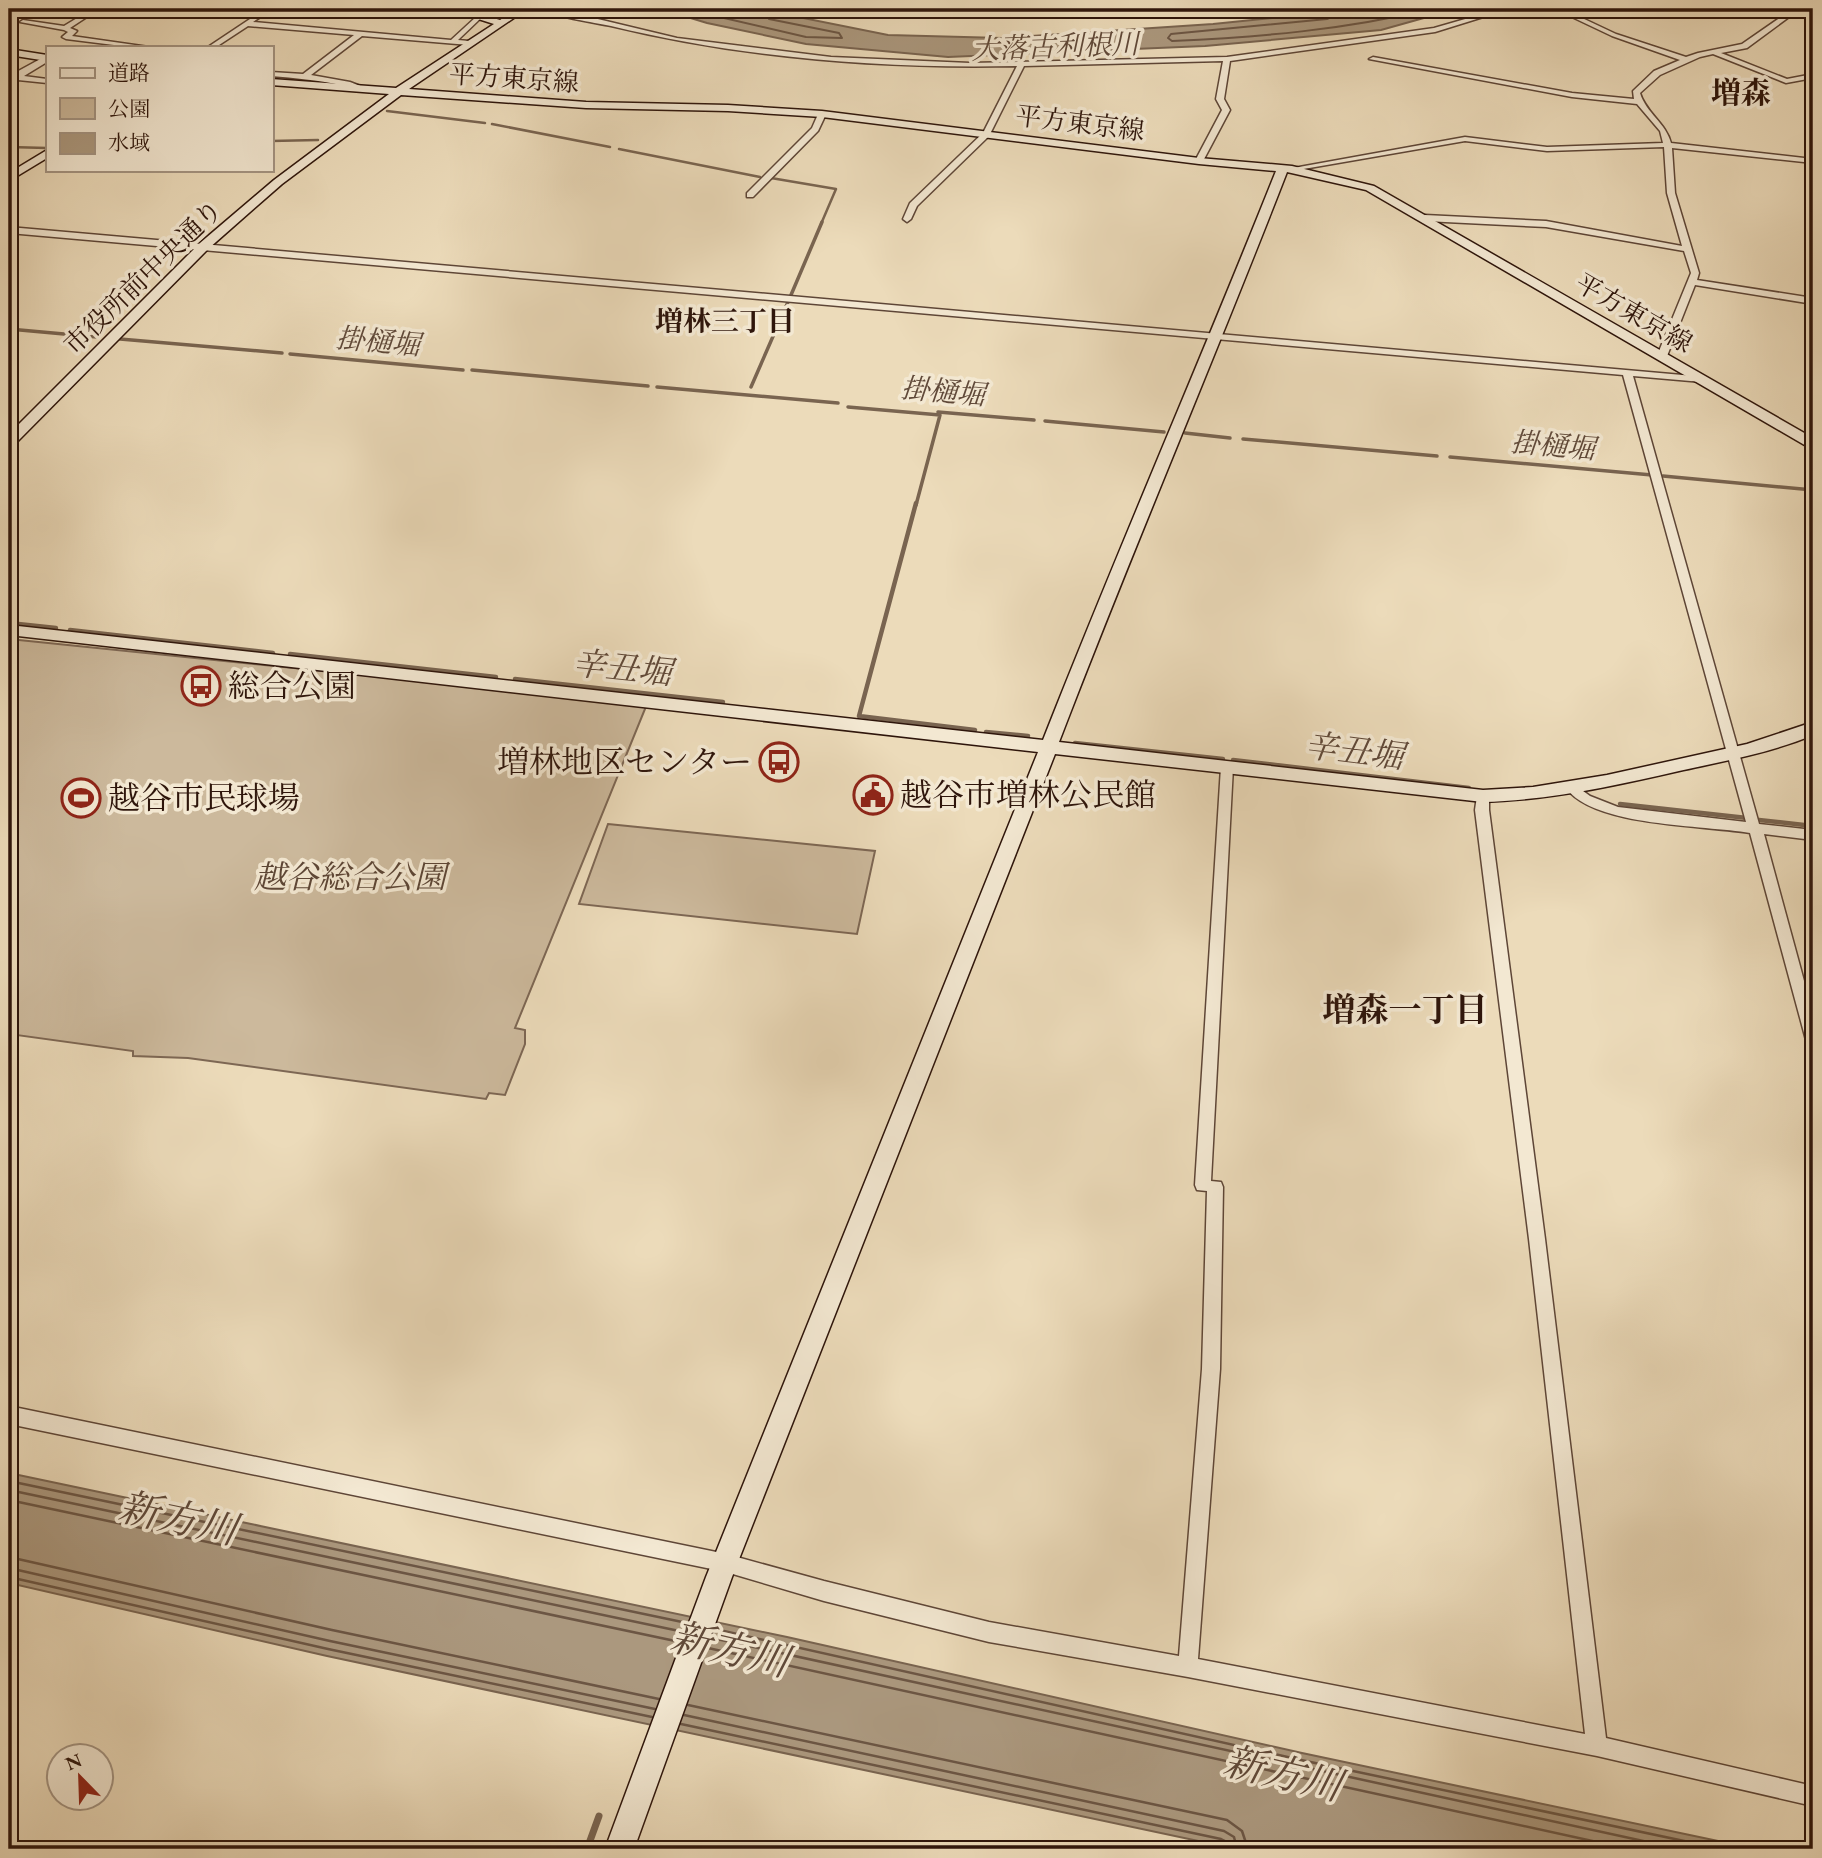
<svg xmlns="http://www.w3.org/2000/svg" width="1822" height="1858" font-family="'EB Garamond','Noto Serif JP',serif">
<rect width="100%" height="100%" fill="#ecdbba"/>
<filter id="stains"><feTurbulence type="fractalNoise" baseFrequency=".00286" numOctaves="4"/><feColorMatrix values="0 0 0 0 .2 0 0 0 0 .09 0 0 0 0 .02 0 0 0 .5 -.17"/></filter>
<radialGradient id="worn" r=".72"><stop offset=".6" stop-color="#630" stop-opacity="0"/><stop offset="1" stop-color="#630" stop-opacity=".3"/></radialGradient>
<g fill="#ccb99c" stroke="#7d6754" stroke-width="2">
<polygon points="9,639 647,704 515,1028 525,1030 525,1044 505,1095 489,1093 486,1099 188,1058 133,1056 133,1051 9,1034"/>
<polygon points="608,824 875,851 857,934 579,904"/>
</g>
<g fill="#ab987e" stroke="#796450" stroke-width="2">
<polygon points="661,9 758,9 888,35 1002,38 1213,24 1360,9 1456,9 1381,30 1205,46 948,57 806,44 707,23"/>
<polygon points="9,1473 787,1637 1302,1753 1756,1849 1236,1849 327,1656 9,1583"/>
</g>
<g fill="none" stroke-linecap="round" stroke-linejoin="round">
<g stroke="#6c5644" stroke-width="2">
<polyline points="685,9 806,37 842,38 839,33 769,19 764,9"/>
<path d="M1335 9 1333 16 1327 19 1171 34 1168 38 1172 41C1259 37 1345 30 1430 9"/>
</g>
<g stroke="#6c5644" stroke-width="2.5">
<polyline points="9,1481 687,1623"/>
<polyline points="9,1490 684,1632"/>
<polyline points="9,1500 680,1642"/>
<polyline points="9,1557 332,1630 659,1699"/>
<polyline points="9,1568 330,1641 655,1709"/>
<polyline points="9,1577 328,1649 652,1717"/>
<polyline points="715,1629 1301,1760 1722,1849"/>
<polyline points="712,1638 1680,1849"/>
<polyline points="708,1648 1629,1849"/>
<polyline points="688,1705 1227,1820 1242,1831 1248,1849"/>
<polyline points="684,1715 1224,1831 1234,1837 1237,1849"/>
<polyline points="681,1724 1221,1839 1227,1842 1228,1849"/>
</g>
<g stroke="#796450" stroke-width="2.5">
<polyline points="387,111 485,123"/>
<polyline points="492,124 610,147"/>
<polyline points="271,141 318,140"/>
<polyline points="9,147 47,148"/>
<polyline points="619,149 760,177"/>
<polyline points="771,178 836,189 821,224"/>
</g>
<g stroke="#796450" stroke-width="3.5">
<polyline points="791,295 822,222"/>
<polyline points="9,329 97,337"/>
<polyline points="120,339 282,353"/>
<polyline points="290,354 463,370"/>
<polyline points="472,370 648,386"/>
<polyline points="657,387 838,403"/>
<polyline points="751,387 788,302"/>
<polyline points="848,407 940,415 916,505"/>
<polyline points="938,412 1034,420"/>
<polyline points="1045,421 1164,432"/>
<polyline points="1185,433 1230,438"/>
<polyline points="1243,439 1437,456"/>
<polyline points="1450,457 1652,475"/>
<polyline points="1663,476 1813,490"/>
</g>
<g stroke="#796450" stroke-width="4.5">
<polyline points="916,503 859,716 975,730"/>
<polyline points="9,623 56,628"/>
<polyline points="70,630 273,653"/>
<polyline points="290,654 496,677"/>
<polyline points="515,679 723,702"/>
<polyline points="986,732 1028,736"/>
<polyline points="1075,743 1223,759"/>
<polyline points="1233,760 1469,788"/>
<polyline points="1620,804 1747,818"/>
<polyline points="1759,820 1813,826"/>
</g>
<polyline stroke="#796450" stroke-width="7" points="587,1849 599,1816"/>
<g stroke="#5e4637" stroke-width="3">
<g id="street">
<polygon points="92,9 99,9 70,28 77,31 72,36 149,47 130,47 66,39 62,37 68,32 64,30 20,22 23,20 64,26"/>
<path d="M265 9H272L253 22 451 40 476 17 481 18 458 40 469 41V45L362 36 311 75 350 82 363 87V91C355 90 349 86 341 85 317 80 295 78 271 76V72L303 74 354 35 248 26 216 47H208Z"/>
<path d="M545 9H556L677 38 831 57 970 63 1227 57 1434 28 1500 9H1509L1435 32 1230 61 1224 99 1230 110 1203 161 1199 163 1195 161 1222 110 1216 99 1223 61 1024 66 989 136 917 206 911 219 907 222 903 219 910 203 983 133 1017 66C881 69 743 58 611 26 592 22 559 18 545 9Z"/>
<path d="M1555 9H1563L1616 34 1686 57 1698 53 1742 44 1781 17 1752 9 1787 14 1802 9H1811L1789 17 1747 48 1721 53 1787 79 1813 74V78L1786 83 1713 54 1700 57 1660 75 1640 93C1646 113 1666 123 1671 143L1813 159V163L1672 148 1675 193 1699 273 1697 280 1813 298V304L1695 285 1667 356 1662 359 1657 356 1691 273 1684 251 1546 227 1425 221 1421 218 1425 215 1546 221 1682 246 1667 193 1664 147 1547 151 1465 141 1292 171 1288 169 1465 137 1547 147 1663 143 1660 131 1637 104 1572 97 1369 59 1373 57 1572 93 1634 99 1633 91 1654 71 1680 60 1612 36Z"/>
<polygon points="44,57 47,57 47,62 24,76 47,79 47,83 18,80 9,84 11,75"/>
<polygon points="819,112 826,114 818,131 753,197 747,197 747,193 812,128"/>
<path d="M9 227 1705 377 1707 379 1702 382 1633 376 1759 824 1813 830V840L1764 834 1813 1014V1046L1808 1044 1806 1040 1750 833C1704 825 1594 827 1566 788L1572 783 1590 796 1618 807 1746 822 1623 375 9 233Z"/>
<polygon points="1227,762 1233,767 1211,1181 1221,1182 1223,1187 1220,1369 1198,1659 1585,1734 1529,1239 1475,810 1477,796 1483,791 1489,796 1489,810 1545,1239 1606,1738 1813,1786 1813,1806 1597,1756 1188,1677 989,1642 824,1601 726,1572 9,1424 9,1406 726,1554 824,1581 989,1622 1179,1656 1202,1369 1207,1191 1197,1190 1195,1185 1221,767"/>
</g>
</g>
<g stroke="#2e150b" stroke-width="3">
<g id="secondary">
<path d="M472 9H482L480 14 500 20 516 9H527L409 89 586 102 728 105 822 111 1199 158 1292 166 1374 186 1813 438V448L1808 447 1366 190 1287 172C1213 363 1132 551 1059 742L1483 790 1533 787 1607 775 1747 744 1813 722V735C1770 753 1724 761 1679 771 1614 786 1550 800 1483 802L1055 754 732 1577 634 1849H605L706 1577 1038 752 9 635V625L1043 740C1118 549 1200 362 1276 171L1199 164 822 117 728 111 586 108 401 95 282 184 208 249 14 445 9 446V434L200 243 274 180 389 94 271 85V79L396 88 494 24 472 17Z"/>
<polygon points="9,49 47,55 47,61 9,55"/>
<polygon points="47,150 47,158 9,181 9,173"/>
</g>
</g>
<use href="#street" fill="#f3e8d2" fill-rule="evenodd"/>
<use href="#secondary" fill="#f3e8d2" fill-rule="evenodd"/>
</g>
<defs>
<g id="bus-ring" transform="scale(2.0125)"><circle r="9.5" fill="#f3e8d2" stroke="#8f2418" stroke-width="1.5"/><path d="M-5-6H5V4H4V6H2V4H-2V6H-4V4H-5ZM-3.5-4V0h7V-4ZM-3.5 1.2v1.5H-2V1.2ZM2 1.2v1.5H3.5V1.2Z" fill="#8f2418"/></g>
<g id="civic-ring" transform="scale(2.0125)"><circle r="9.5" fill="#f3e8d2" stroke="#8f2418" stroke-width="1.5"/><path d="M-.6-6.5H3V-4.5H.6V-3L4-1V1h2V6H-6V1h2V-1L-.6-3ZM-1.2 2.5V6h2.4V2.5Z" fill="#8f2418"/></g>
<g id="stadium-ring" transform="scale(2.0125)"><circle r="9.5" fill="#f3e8d2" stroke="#8f2418" stroke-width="1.5"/><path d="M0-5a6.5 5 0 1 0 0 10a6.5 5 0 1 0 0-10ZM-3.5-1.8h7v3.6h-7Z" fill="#8f2418"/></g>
</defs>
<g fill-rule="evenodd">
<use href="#bus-ring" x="201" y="686"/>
<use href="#bus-ring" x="779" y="762"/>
<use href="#civic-ring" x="873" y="795"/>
<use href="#stadium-ring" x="81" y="798"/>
</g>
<g text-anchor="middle" stroke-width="7" stroke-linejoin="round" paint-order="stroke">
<g font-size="26" fill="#2e150b" stroke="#f3e8d2">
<text transform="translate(514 78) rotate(4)" y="9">平方東京線</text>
<text transform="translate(1080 123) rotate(7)" y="9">平方東京線</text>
<text transform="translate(143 277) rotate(-44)" y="9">市役所前中央通り</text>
<text transform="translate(1634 313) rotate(30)" y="9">平方東京線</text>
</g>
<g font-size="28" font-style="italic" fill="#604939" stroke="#f3e8d2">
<text transform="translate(1055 46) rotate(-2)" y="10">大落古利根川</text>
<text transform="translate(378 341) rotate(5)" y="10">掛樋堀</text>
<text transform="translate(943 391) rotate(5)" y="10">掛樋堀</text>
<text transform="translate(1553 445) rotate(5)" y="10">掛樋堀</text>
</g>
<g font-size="28" font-weight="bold" fill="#2e150b" stroke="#f3e8d2">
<text x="725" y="331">増林三丁目</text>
</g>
<g font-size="30" font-weight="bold" fill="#2e150b" stroke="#f3e8d2">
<text x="1741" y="103">増森</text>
</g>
<g font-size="32" fill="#2e150b" stroke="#f3e8d2" text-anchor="start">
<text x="228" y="697">総合公園</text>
<text x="752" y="773" text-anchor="end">増林地区センター</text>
<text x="900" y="806">越谷市増林公民館</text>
<text x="108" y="809">越谷市民球場</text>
</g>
<g font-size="32" font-style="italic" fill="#5d4636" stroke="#f3e8d2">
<text x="350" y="888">越谷総合公園</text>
</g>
<g font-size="33" font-style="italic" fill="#604939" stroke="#f3e8d2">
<text transform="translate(622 667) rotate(6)" y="12">辛丑堀</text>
<text transform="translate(1354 750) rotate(7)" y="12">辛丑堀</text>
</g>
<g font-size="33" font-weight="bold" fill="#2e150b" stroke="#f3e8d2">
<text x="1405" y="1021">増森一丁目</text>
</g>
<g font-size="40" font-style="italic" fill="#604939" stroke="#f3e8d2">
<text transform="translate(178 1518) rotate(12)" y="14">新方川</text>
<text transform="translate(730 1649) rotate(13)" y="14">新方川</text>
<text transform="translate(1283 1773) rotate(13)" y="14">新方川</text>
</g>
</g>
<rect width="1822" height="1858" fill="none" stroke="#ecdbba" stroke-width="35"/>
<rect x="10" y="10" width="1801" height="1837" fill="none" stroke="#2e150b" stroke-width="3.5"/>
<rect x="18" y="18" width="1787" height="1823" fill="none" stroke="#2e150b" stroke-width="2"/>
<rect x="46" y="46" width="228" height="126" fill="#f3e8d2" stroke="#a49482" stroke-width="2"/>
<rect x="60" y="68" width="35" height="10" fill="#f3e8d2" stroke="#a49482" stroke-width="2"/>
<text x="108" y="80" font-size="21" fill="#2e150b">道路</text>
<rect x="60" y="98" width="35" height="21" fill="#ccb99c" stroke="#a49482" stroke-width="2"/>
<text x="108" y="116" font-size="21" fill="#2e150b">公園</text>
<rect x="60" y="133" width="35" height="21" fill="#ab987e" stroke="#a49482" stroke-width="2"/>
<text x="108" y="150" font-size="21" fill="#2e150b">水域</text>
<g transform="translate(80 1777) rotate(337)"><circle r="33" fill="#f3e8d2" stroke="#a49482" stroke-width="2"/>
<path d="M0-5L12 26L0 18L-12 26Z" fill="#8f2418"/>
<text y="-10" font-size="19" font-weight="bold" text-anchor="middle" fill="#2e150b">N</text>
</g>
<rect width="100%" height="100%" filter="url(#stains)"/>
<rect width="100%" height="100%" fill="url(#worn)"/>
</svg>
